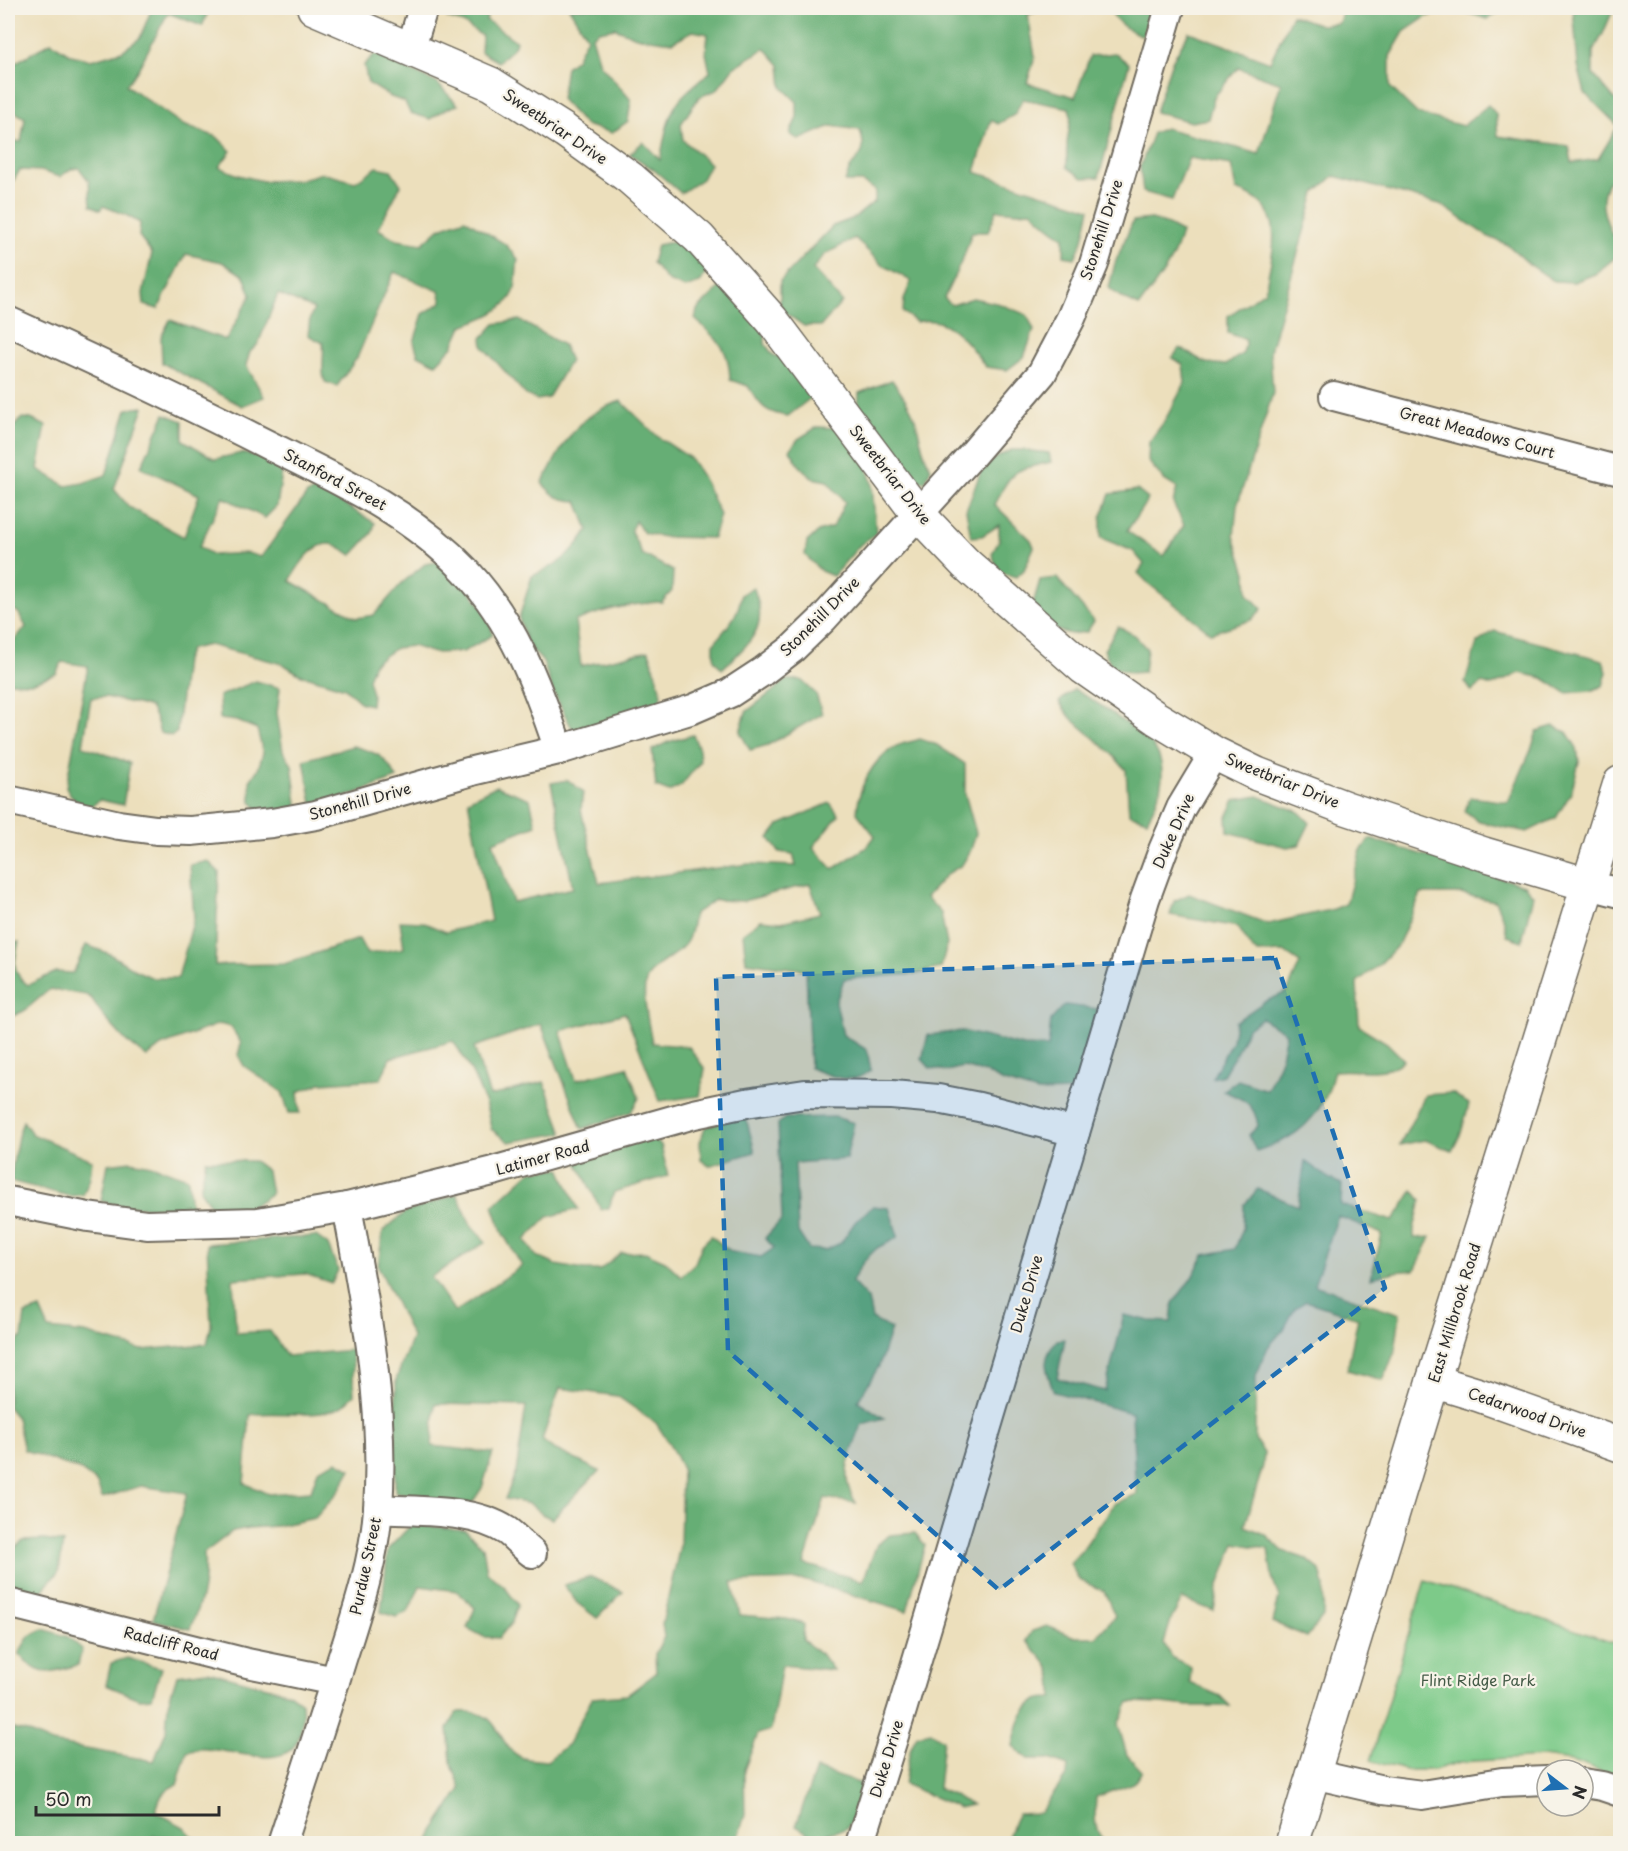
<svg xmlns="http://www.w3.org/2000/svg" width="1628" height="1851" font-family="'Playpen Sans',sans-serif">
<rect width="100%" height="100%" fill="#f7f3e8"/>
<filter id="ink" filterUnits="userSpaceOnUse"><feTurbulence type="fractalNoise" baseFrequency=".0167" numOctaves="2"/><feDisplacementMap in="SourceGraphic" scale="12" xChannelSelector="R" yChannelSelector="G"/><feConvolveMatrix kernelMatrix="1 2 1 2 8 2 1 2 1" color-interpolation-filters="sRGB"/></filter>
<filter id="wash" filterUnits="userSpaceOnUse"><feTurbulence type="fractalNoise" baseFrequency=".008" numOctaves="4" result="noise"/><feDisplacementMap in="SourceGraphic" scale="24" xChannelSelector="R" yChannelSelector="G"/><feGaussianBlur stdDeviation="1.35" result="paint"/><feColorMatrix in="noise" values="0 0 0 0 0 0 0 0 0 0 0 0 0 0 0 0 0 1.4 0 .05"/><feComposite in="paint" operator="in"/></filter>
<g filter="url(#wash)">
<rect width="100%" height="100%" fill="#ecdfbc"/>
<polygon fill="#7dca89" stroke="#547a5a" stroke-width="1.5" points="1425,1580 1620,1645 1620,1779 1572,1761 1542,1757 1460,1762 1434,1770 1406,1770 1370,1761"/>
<g fill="#66ae75" stroke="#486c50" stroke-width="1.5">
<path d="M152 8H206L207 15 202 26 168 13 137 71 126 85 183 125 217 137 231 151 219 167 238 175 263 181 299 180 322 173 355 182 377 167 391 170 401 185 378 229 397 240 422 244 440 228 465 219 505 244 518 259C516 269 517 283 514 292 506 311 479 320 462 326L453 346 436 364 418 355 414 342 423 314 442 302 439 291 394 272 357 358 337 386 325 382C320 369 325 357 323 343L308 335 310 318 314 309 278 294 258 344 250 352 246 365 264 397 242 406 162 363 161 337 170 320 226 340 251 295 244 276 222 262 186 254 158 309 144 305 143 293 152 253 139 236 140 223 126 215 103 206 100 210 91 205 89 181 79 168 71 169 60 177 41 171 20 170 8 189V140L21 142 25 118 12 110H8V67L51 42 71 55 91 60 122 51 140 38Z"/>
<polygon points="450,8 490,8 486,20 516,41 514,47 498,62 481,52 482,36 463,23 447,18"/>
<path d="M569 8H1044L1028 15 1035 57 1027 83 1075 97 1090 56 1115 53 1129 64 1099 177 1083 178 1067 167V143L1071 116 1069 108 1023 99 1014 115 998 124 991 120 975 172 1090 209 1083 240 1075 258 1064 256V237C1050 230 1042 220 1031 211L1018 212 997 210 988 232H972L964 256 944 298 952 305 973 298 1000 304 1027 315 1034 330 1024 357 1007 370 986 367C968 344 949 313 916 322L903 312 904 300 911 281 881 264 855 238 824 255 813 269 842 302 821 326H804L780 309V281L833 226 854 218 875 201V190L862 182H845C847 177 849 168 853 164 865 152 865 147 860 130L831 126 799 140 790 134 797 117V102L782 87 780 65 765 48 733 68 717 90 699 97 681 124 683 140 710 164 702 179 681 193 653 169 630 154 643 142 660 160C664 142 666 121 676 105 683 92 699 82 710 72L706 53 708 34 693 31 672 42 636 37 615 28 599 31 592 36 600 64 631 100 628 121 612 133 585 125 561 99 566 67 576 59 587 37Z"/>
<path d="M1109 8H1152L1143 36C1127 30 1117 24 1109 8Z"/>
<path d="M1343 8H1503L1500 12 1487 19 1455 9 1426 17 1404 32 1390 56V87L1418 114 1463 126 1488 105 1496 114 1498 136 1569 146 1572 163 1598 159 1618 126 1585 93 1578 66 1573 8H1614L1602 36 1593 51V74L1614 99 1620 101V178L1608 182C1598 201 1604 216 1612 235L1620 234V257L1617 256 1595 274 1574 282 1554 281 1529 264 1508 245 1487 236 1440 204 1334 176 1315 193 1270 351 1273 393 1237 506 1234 536 1247 576 1248 594 1262 609 1251 620 1211 633 1149 584 1138 573 1144 564 1133 551 1101 538V518L1110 494 1137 490 1148 499 1127 531 1164 556 1184 525 1173 503 1177 488 1164 480 1148 461 1149 442 1164 422 1185 383 1183 365 1172 358 1180 348 1206 363 1226 365 1243 353 1246 340 1228 333V316L1265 291C1273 249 1289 206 1236 190L1231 165 1189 158 1172 200 1143 192 1140 167 1153 133 1165 128 1259 154 1281 83 1238 68 1214 97 1208 119 1191 122 1155 112 1172 61 1189 32 1270 62 1292 15 1321 25 1339 23Z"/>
<polygon points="375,54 437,83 458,105 446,109 430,119 410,113 405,102 391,97 368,83 364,65"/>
<path d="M1151 219 1168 225 1181 232C1174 263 1157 281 1139 306L1122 298 1109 288 1115 263 1133 221Z"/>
<polygon points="673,242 696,252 708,269 700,283 685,288 668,281 652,263 657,245"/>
<path d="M722 285 765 333V344L773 355 786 359 818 392 788 416C764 413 760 405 748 386L730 380C729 346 718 341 695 319L697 310Z"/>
<polygon points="519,320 563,345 570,361 548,398 537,400 526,395 483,347 482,338 495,324"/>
<path d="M892 380C901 393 912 407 916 422 921 439 922 454 931 468L925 482 910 478 858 413 859 393Z"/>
<path d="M621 401 658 437 690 458 702 476 720 515 713 538 664 537 644 533 635 521 631 531 642 554 673 571 672 591 662 602C631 603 604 610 575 621L581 666 649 651 662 695 653 716 574 732 553 692 543 662 527 644 519 618 532 576C559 564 571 556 588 530L577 501C559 500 554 497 542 483 565 443 574 416 621 401Z"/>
<path d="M144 407 114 489 129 507 184 537 199 495 141 467 165 414 183 421V440L215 459 242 453 268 459 282 473 277 506 265 518 223 497 199 547 213 555 247 553 261 557 307 494 319 489 375 523 372 533 352 555C347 552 341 547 335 545 315 539 298 566 290 581L357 618 374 615 402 583 425 564 448 560 488 615 493 635 463 652 434 653 412 646 396 648 374 663 368 679 372 694 371 705 361 703 345 688 299 674 283 664 209 645 190 649 185 660 177 732 172 736 160 733 156 719 150 707 106 697 91 698 83 746 130 763 123 805 100 800 90 807C78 803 72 799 66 787L88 666 62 662 56 674 31 683 8 682V647L26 627 18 612 8 608V433L22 418 31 419 46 426 38 469 66 486 83 483 106 475 127 409Z"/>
<polygon points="817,427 838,428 865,459 872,484 876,533 860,545 833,576 821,571 805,555 807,542 818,532 833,527 845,502 827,481 812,478 799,465 790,450 798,439"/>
<path d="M1011 450H1024L1049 453 1051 462C1012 471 1012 469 995 505L1031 540 1034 547 1024 570 1016 577 999 572 992 554 999 540V525L982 536 971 537 966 510 981 471 992 460Z"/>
<polygon points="1057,578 1094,621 1087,632 1071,634 1047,628 1033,604 1040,580"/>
<path d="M753 587C771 628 750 642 722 669L714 660V643C727 627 739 616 741 595Z"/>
<polygon points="1118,626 1134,635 1147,649 1144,672 1131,673 1112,667 1104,650"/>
<polygon points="1494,631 1603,660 1607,672 1603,686 1591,691 1566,693 1543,678 1520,673 1492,686 1482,683 1472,692 1465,682 1477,643"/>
<polygon points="787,680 801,680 816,694 822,714 768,745 750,750 740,732 746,712"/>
<polygon points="256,681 280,688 277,713 283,751 292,765 298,811 260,811 251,802 250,781 258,769 263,753 257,729 237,721 220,719 219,696"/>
<path d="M1074 689C1093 700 1111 712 1128 725 1135 731 1144 736 1150 742 1171 764 1161 797 1147 820L1129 814 1126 770 1111 753 1071 718 1059 702Z"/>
<polygon points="1553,726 1567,732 1577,748 1579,762 1571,793 1556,818 1527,832 1479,822 1465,811 1470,797 1508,802 1531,750 1537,731"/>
<polygon points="693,735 699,749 700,762 681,786 669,792 656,787 652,750 668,742"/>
<path d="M920 739 937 745 965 764V794L976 833 971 850 962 865 947 874 926 897 941 913 947 944 941 968 916 974 844 979 836 1002 843 1035 867 1050 871 1070C853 1086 830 1076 810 1068L806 970 746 962 743 933 761 920 781 922 820 913 810 884 743 901 715 900 694 914C692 922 691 934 687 941 678 957 656 961 647 979 640 993 650 1028 652 1043L689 1047 705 1069 700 1096 660 1101 625 1013 560 1031 576 1080 627 1067 639 1098 631 1112 582 1129 541 1024 474 1047 490 1096 544 1082 563 1133 509 1142 491 1129C488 1101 469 1064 453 1041L390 1058 381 1079 321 1083 298 1092 300 1113H289L282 1092 244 1066 238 1055 241 1043 231 1027 219 1024 161 1046 147 1057 126 1041 104 1017 92 999 86 995 50 989 24 1011 8 1018V942H19C15 960 10 972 28 985L56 972 73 973 86 945 110 954 135 970 153 978H178L194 918 190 865 208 861 219 872 215 965 284 964 359 939 367 954 404 948 400 921 422 922 446 932 491 921 468 800 496 786 530 799 536 825 493 842 513 902 573 888 551 783 568 780 583 792 581 810 599 883 749 864 796 866 793 854 779 852 769 838 779 825 830 803 839 815 813 847 833 869 867 847 875 836 857 813C858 788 871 762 893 748 900 743 912 742 920 739Z"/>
<path d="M353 746C379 754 383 754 397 778L313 809 304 760Z"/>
<polygon points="1258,796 1299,812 1310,823 1299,845 1287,847 1228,832 1227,817 1235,800"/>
<path d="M1370 839 1524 885 1533 895 1522 941 1507 936 1504 921 1495 901 1460 894H1421L1398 945 1380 964 1357 982 1359 1026 1387 1043 1404 1060C1384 1078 1359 1068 1334 1071 1331 1079 1330 1090 1325 1098 1309 1129 1288 1141 1256 1151L1249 1135 1258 1126C1255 1103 1243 1099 1223 1091L1238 1080 1267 1090 1280 1062 1286 1033 1262 1018 1248 1028 1235 1055 1223 1075 1212 1078 1232 1041 1235 1022 1264 1002 1287 992 1300 963 1284 952 1258 953 1252 949 1238 927 1170 915 1174 901 1189 894 1268 924 1334 909 1346 904 1361 850Z"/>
<polygon points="1065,1005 1098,1009 1083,1071 1072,1091 1038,1092 1004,1082 984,1072 963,1067 947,1071 930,1068 922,1059 928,1035 962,1031 1023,1046 1048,1047 1051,1020"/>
<polygon points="1452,1093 1469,1104 1461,1133 1452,1151 1425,1140 1400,1145 1425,1095"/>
<polygon points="745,1114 755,1152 709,1166 701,1160 700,1142 705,1127"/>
<path d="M835 1117 854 1123 846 1159 795 1163 798 1232 809 1249 825 1250 841 1243 855 1222 873 1206 889 1208 898 1236C891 1244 883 1243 876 1249 867 1257 857 1270 852 1282L868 1299 872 1319 891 1329 879 1366 858 1401 884 1418 862 1424C852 1453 837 1475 856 1503L825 1498 804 1564 863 1581 877 1544 890 1535 915 1533 925 1545 907 1611 803 1580 732 1582 740 1615 787 1619 804 1624 803 1640 822 1655 833 1670 782 1665 771 1730 758 1734 744 1770 745 1815 736 1843H428L433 1831 461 1789 451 1762 448 1729 457 1712C506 1708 492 1745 523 1758 530 1760 540 1760 547 1761L568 1744 592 1698 627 1695 656 1673 655 1654 664 1637 662 1624 680 1546 682 1469 669 1443 656 1423 617 1396 560 1388 542 1440 552 1448 599 1471 552 1519 542 1514 530 1504 505 1499 516 1472 526 1406 435 1404 432 1446 493 1453 482 1488 470 1506 395 1492 396 1380 412 1337 378 1266 383 1231 406 1212 457 1194 471 1225 486 1242 431 1277 455 1312 522 1266 503 1234 493 1206 531 1171 560 1168 578 1209 548 1217 525 1240 536 1256 556 1265 584 1270H600L621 1253 645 1252 665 1261 681 1276 695 1263 702 1245 711 1236 732 1252 761 1257 774 1248 765 1238 782 1219 778 1124 785 1118Z"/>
<polygon points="23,1121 32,1134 92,1160 90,1178 83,1195 69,1196 10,1181 18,1136"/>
<polygon points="648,1135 661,1145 668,1176 614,1192 609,1208 601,1210 576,1160"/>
<polygon points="206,1160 254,1161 267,1171 271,1194 246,1210 211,1206 200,1190"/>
<polygon points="131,1161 151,1165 188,1178 191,1209 118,1206 101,1201 108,1164"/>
<path d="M1305 1161 1330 1179 1342 1184 1341 1205 1393 1221 1413 1190 1421 1200 1414 1229V1238L1431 1237 1415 1270 1395 1272 1371 1278 1382 1234 1338 1216 1314 1285 1400 1314 1395 1351 1383 1380 1347 1370 1358 1318 1306 1301 1295 1308 1284 1329 1268 1347 1256 1376 1255 1440 1264 1453 1263 1466 1245 1526 1265 1534 1283 1551 1306 1559 1320 1570 1324 1586 1323 1617 1307 1637 1273 1622 1279 1598 1272 1577 1268 1549 1235 1543 1218 1588 1214 1611 1182 1599 1171 1620 1164 1643 1171 1657 1191 1667 1190 1683 1220 1696 1230 1706H1188L1162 1703 1129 1702 1118 1724 1127 1755 1142 1771 1134 1783 1096 1797C1095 1814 1092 1832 1107 1843H1003C1011 1838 1010 1824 1018 1814L1040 1813 1067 1775 1068 1766 1049 1759H1028L1013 1746C1016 1730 1021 1708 1038 1700 1042 1698 1049 1698 1053 1698 1054 1666 1047 1663 1026 1641L1032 1631 1047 1626 1075 1637H1096L1115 1616 1104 1591 1079 1580 1070 1563 1082 1550 1115 1503 1137 1494 1135 1478 1132 1413 1054 1392C1046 1369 1040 1361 1057 1340L1065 1339 1057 1378 1105 1391 1124 1315 1150 1321 1171 1322 1173 1303 1191 1279 1204 1255 1235 1249 1243 1228 1244 1205 1258 1189 1298 1206Z"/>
<path d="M316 1236 328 1245 338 1270 332 1283 305 1274 233 1279 236 1333 270 1331 287 1356 352 1350 354 1395C349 1399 345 1405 339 1408 311 1420 279 1410 250 1415L244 1483 268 1494 311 1491 318 1470 337 1461 351 1469 338 1492 315 1518 277 1526 249 1528 233 1531 204 1553C206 1587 202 1598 190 1629L153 1620 187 1493 141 1486 102 1498 97 1483 80 1470 24 1450 17 1418 8 1407V1349L22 1337 25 1314 40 1309 49 1329 85 1333 142 1350 207 1344 211 1326 207 1244Z"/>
<polygon points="412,1524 465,1530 483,1547 487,1572 504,1586 518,1605 512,1622 499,1638 484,1637 467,1628 475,1608 457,1591 420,1586 408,1612 396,1617 381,1612 388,1549"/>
<polygon points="44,1540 63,1543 59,1571 41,1592 18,1589 8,1580 8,1554 23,1541"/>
<polygon points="591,1577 623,1592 597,1618 577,1603 564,1585"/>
<path d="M43 1629 68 1637 82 1649 78 1665C49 1672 40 1680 19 1653L29 1636Z"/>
<polygon points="127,1658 161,1668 152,1698 140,1699 106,1685 111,1663"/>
<path d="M208 1671 289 1693 302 1703C308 1781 253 1752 205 1749 199 1748 193 1751 187 1752L177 1785C163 1789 159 1798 156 1812L184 1827 195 1839 153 1836 150 1843H8V1728L27 1732 52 1743 154 1761 166 1731 168 1704 177 1675Z"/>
<polygon points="931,1732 943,1740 938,1788 972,1805 959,1808 904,1784 910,1750 917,1735"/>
<polygon points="816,1769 868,1786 854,1819 845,1829 814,1837 796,1826"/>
</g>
</g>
<g filter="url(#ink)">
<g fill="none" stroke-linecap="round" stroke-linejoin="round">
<g stroke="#6f6a5e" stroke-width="32">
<g id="minor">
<polyline points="411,48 423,8"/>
<path d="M8 321C96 361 184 402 270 446 339 480 411 513 465 570 513 621 537 684 559 750"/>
<polyline points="1334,396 1620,471"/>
<polyline points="8,800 119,825 156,830 191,831 272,823 316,815 472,771 559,750 693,709 730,693 762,672 792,649 823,619 971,456 1042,373 1071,318 1094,264 1170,8"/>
<polyline points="1589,885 1620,893"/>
<polyline points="8,1201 88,1217 147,1225 258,1222 347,1207 493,1171 694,1114 746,1103 805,1094 892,1095 938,1099 979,1107 1075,1132"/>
<path d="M378 1509C418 1512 472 1508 507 1531 515 1537 523 1546 532 1553"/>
<polyline points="8,1603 247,1663 335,1681"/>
<polyline points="1313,1774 1383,1790 1422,1795 1502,1782 1547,1780"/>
<polyline points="1583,1783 1602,1786 1620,1792"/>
<path d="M282 1844C302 1783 322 1723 341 1662 357 1612 374 1562 378 1509 385 1407 366 1307 347 1207"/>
<polyline points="860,1844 902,1710 1145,899 1163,850 1181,808 1214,753"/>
</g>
</g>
<g stroke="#6f6a5e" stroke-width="36">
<g id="tertiary">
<polyline points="314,8 491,84 565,131 630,178 699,238 772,320 918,514 966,564 1084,668 1156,718 1214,753 1257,774 1346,808 1484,854 1589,885"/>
<polyline points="1433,1381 1479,1395 1620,1445"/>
</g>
</g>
<g stroke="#6f6a5e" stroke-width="36">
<polyline id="primary" points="1292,1844 1433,1381 1620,783"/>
</g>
<use href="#minor" stroke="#fff" stroke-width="28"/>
<use href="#tertiary" stroke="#fff" stroke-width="33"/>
<use href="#primary" stroke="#fff" stroke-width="33"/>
</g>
</g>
<path fill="#1f6fb2" fill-opacity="0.2" stroke="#1f6fb2" stroke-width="4.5" stroke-dasharray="12 8" stroke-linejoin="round" d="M1275 958 1385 1288 999 1590 728 1351 716 977Z"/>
<g text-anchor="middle" stroke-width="4.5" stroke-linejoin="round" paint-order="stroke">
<g font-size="15" fill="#2b2b2b" stroke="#f7f3e8">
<text transform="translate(555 127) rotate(34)" y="5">Sweetbriar Drive</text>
<text transform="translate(1102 230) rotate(-72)" y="5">Stonehill Drive</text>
<text transform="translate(1477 433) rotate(15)" y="5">Great Meadows Court</text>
<text transform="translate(890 475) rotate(52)" y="5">Sweetbriar Drive</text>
<text transform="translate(335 480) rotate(28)" y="5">Stanford Street</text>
<text transform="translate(820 617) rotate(-45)" y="5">Stonehill Drive</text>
<text transform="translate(1282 781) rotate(22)" y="5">Sweetbriar Drive</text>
<text transform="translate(360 802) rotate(-15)" y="5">Stonehill Drive</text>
<text transform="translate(1174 831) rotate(-66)" y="5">Duke Drive</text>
<text transform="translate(543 1158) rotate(-15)" y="5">Latimer Road</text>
<text transform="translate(1027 1294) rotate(-74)" y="5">Duke Drive</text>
<text transform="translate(1455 1313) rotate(-73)" y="5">East Millbrook Road</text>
<text transform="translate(1527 1413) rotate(19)" y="5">Cedarwood Drive</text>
<text transform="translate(366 1566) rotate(-78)" y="5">Purdue Street</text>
<text transform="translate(171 1644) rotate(14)" y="5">Radcliff Road</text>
<text transform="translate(887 1759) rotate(-73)" y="5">Duke Drive</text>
</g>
<g font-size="15" fill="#445b47" stroke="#f7f3e8">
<text x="1478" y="1686">Flint Ridge Park</text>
</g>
</g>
<rect width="1628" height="1851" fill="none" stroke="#f7f3e8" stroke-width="30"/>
<g transform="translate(1565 1788) rotate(107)"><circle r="28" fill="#f7f3e8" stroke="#a5a39c" stroke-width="1.5"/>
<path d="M0-4.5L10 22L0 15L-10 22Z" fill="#1f6fb2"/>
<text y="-9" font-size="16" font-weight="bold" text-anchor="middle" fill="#2b2b2b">N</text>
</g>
<path d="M36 1806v9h183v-9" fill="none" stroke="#2b2b2b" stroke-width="3"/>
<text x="45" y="1806" font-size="18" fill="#2b2b2b" stroke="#f7f3e8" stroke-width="4.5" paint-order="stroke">50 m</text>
</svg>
